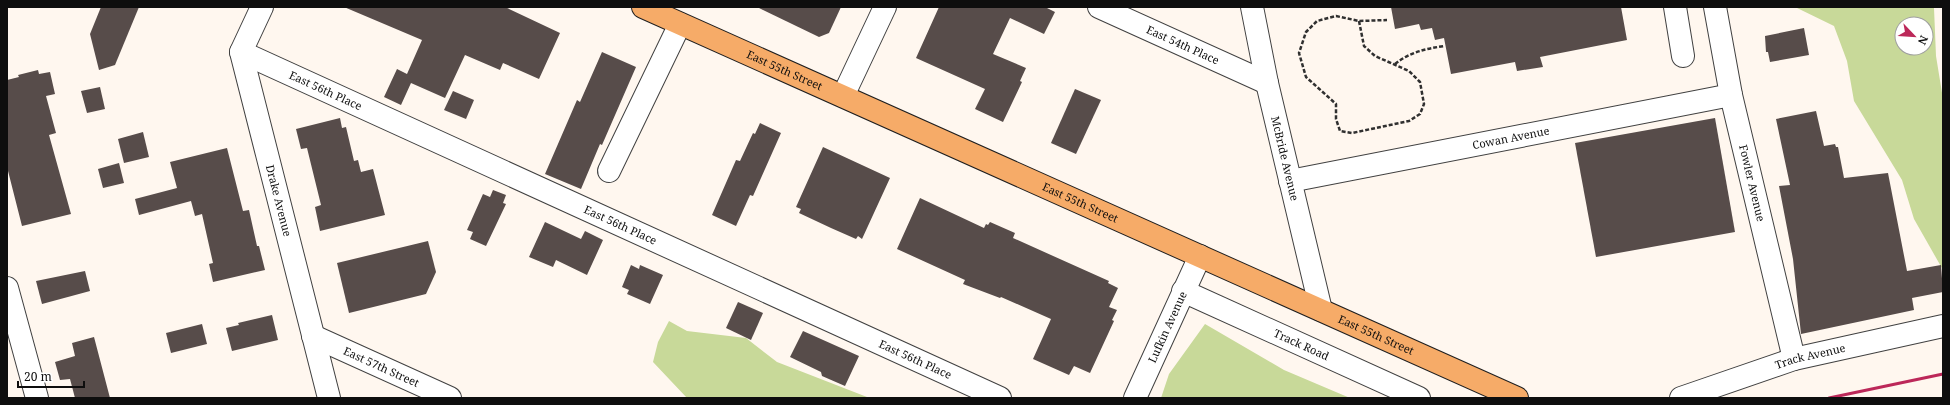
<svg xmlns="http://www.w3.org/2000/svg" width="1950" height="405" font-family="'Noto Serif',serif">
<rect width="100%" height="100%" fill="#fff7ef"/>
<g fill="#c8d999" fill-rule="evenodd">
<path d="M1795 7 1934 8 1936 56 1943 99V270L1914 219 1902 180 1854 101 1847 61 1834 26ZM1902 24H1926V48H1902Z"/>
<polygon points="669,321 687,331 746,338 777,362 867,397 687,398 653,362 658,342"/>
<polygon points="1205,324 1284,370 1350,398 1161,398 1169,374"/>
</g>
<g fill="#574c4a">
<polygon points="101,7 139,7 115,65 99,70 90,34"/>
<polygon points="344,7 505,7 560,33 539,79 503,63 500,70 465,55 445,98 411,83 401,105 384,97 397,69 407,74 422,40"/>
<polygon points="757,7 841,7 829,33 819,37"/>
<polygon points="939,7 1045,7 1055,12 1044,34 1010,18 993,54 1026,68 1020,81 1022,82 1003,122 975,109 985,89 916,58"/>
<polygon points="1391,7 1621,7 1627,40 1540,57 1543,67 1517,71 1515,62 1451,74 1444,38 1435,40 1432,28 1421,30 1419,24 1395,29"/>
<polygon points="1804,28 1809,55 1770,62 1768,52 1766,52 1765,36"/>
<polygon points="602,52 636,67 602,145 600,144 581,189 545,174 577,100 580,102"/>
<polygon points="38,70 39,74 50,72 55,94 46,96 56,133 49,135 71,214 22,226 7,167 7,80 19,77 18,75"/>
<polygon points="100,87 105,109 87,113 81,91"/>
<polygon points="1075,89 1101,100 1076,154 1051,143"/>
<polygon points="453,91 474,100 466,119 444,110"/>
<polygon points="1816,111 1824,146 1835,144 1836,147 1838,147 1844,178 1888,173 1907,271 1941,265 1943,292 1912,298 1914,310 1801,334 1793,259 1779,186 1790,185 1776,119"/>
<polygon points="340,118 342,128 346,127 354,161 358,160 361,172 373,169 385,215 320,231 315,207 321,205 307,148 301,149 296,129"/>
<polygon points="1715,118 1735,232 1596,257 1575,143"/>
<polygon points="760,123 781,133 753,196 750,195 736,226 712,215 736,160 740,161 753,133 755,134"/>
<polygon points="143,132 149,157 124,163 118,139"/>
<polygon points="823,147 890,178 862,239 858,236 856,239 831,228 799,213 801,209 796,207"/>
<polygon points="227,148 243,211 249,210 257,246 259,246 265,270 213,282 209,264 213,263 202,214 195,216 191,201 139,215 135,199 177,188 170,162"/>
<polygon points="119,163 124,183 103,188 98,169"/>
<polygon points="493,190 506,195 503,203 506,204 486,246 470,239 473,232 467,230 483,194 490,197"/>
<polygon points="920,198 984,228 986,224 988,225 990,222 1015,233 1013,238 1109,281 1108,283 1118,288 1109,307 1117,310 1112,320 1114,321 1090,373 1074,366 1069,375 1033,359 1051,319 1001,297 1000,298 963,284 965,280 897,249"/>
<polygon points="545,222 581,239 585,231 603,240 587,275 556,260 553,267 529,257"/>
<polygon points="428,241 436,272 426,294 349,313 337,263"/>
<polygon points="631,265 639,269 640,265 663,275 650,304 627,294 629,290 622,287"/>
<polygon points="85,271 90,291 42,304 36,281"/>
<polygon points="738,302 763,313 751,340 726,328"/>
<polygon points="272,315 278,340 232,351 226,328 239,325 238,323"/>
<polygon points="202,324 207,344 171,353 166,333"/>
<polygon points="803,331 859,356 845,386 822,376 821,372 790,357"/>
<polygon points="94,337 110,398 75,398 70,379 60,380 55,362 75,356 72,343"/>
</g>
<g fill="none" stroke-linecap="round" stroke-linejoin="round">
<g stroke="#414141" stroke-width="24">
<g id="minor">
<path id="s1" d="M262 7 241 52 329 398"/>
<path id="s2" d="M1099 7 1267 83"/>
<path id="s3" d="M1252 7 1267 83 1321 310"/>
<polyline points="1675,7 1683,56"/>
<path id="s4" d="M1715 7 1731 95 1794 359"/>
<path id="s5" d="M241 52 1000 398"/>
<polyline points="843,96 885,7"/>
<polyline points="609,171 680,24"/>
<path id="s6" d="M1290 181 1731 95"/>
<polyline points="7,288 37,398"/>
<path id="s7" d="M1183 291 1419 398"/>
<path id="s8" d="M313 336 450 398"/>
<path id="s9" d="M1135 398 1200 256"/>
<path id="s10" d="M1681 398 1794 359 1943 326"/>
</g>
</g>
<g stroke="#1f1f1f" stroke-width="24">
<g id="major">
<path id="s11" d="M643 7 1517 398"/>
</g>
</g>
<g stroke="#303030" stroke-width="2.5" stroke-dasharray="4 2" stroke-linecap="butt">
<polyline points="1359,21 1364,46 1375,56 1409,71 1420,82 1424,104 1420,114 1409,121 1352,133 1340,131 1336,119 1336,104 1306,77 1299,53 1306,32 1317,21 1336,16 1359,21 1387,20"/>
<path d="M1395 64C1410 52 1425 49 1444 46"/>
</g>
<use href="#minor" stroke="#fff" stroke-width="22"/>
<use href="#major" stroke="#f6ab68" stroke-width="22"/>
<polyline stroke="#bc2859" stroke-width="3" points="1829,398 1943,374"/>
</g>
<g text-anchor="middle" stroke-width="4" stroke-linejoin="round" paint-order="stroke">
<g font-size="11" fill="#0e0e0e" stroke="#fff">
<text dy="4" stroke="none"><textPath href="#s2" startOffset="92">East 54th Place</textPath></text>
<text dy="4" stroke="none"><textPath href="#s11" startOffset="155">East 55th Street</textPath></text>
<text dy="4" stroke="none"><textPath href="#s5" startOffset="93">East 56th Place</textPath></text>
<text dy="4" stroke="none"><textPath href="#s6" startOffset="225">Cowan Avenue</textPath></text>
<text dy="4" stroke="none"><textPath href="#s3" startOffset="155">McBride Avenue</textPath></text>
<text dy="4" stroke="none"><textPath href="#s4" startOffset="180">Fowler Avenue</textPath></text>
<text dy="4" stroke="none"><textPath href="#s1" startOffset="203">Drake Avenue</textPath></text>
<text dy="4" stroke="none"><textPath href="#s11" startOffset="479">East 55th Street</textPath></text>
<text dy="4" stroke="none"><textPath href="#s5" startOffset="417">East 56th Place</textPath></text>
<text dy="4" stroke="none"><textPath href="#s9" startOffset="78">Lufkin Avenue</textPath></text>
<text dy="4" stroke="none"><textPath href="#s11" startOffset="803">East 55th Street</textPath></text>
<text dy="4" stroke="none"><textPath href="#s7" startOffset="130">Track Road</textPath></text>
<text dy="4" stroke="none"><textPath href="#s10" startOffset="136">Track Avenue</textPath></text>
<text dy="4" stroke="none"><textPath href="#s5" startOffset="741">East 56th Place</textPath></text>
<text dy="4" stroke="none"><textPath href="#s8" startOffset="75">East 57th Street</textPath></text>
</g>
</g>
<rect width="1950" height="405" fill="none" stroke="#0e0e0e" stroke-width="16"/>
<g transform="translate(1914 36) rotate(115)"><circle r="19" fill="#ffffff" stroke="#9f9f9f"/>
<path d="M0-3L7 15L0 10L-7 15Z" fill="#bc2859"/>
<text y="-6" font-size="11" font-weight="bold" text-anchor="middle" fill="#0e0e0e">N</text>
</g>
<path d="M18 381v6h66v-6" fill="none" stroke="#0e0e0e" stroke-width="2"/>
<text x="24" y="381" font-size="12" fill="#0e0e0e" stroke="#ffffff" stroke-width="3" paint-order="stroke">20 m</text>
</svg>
